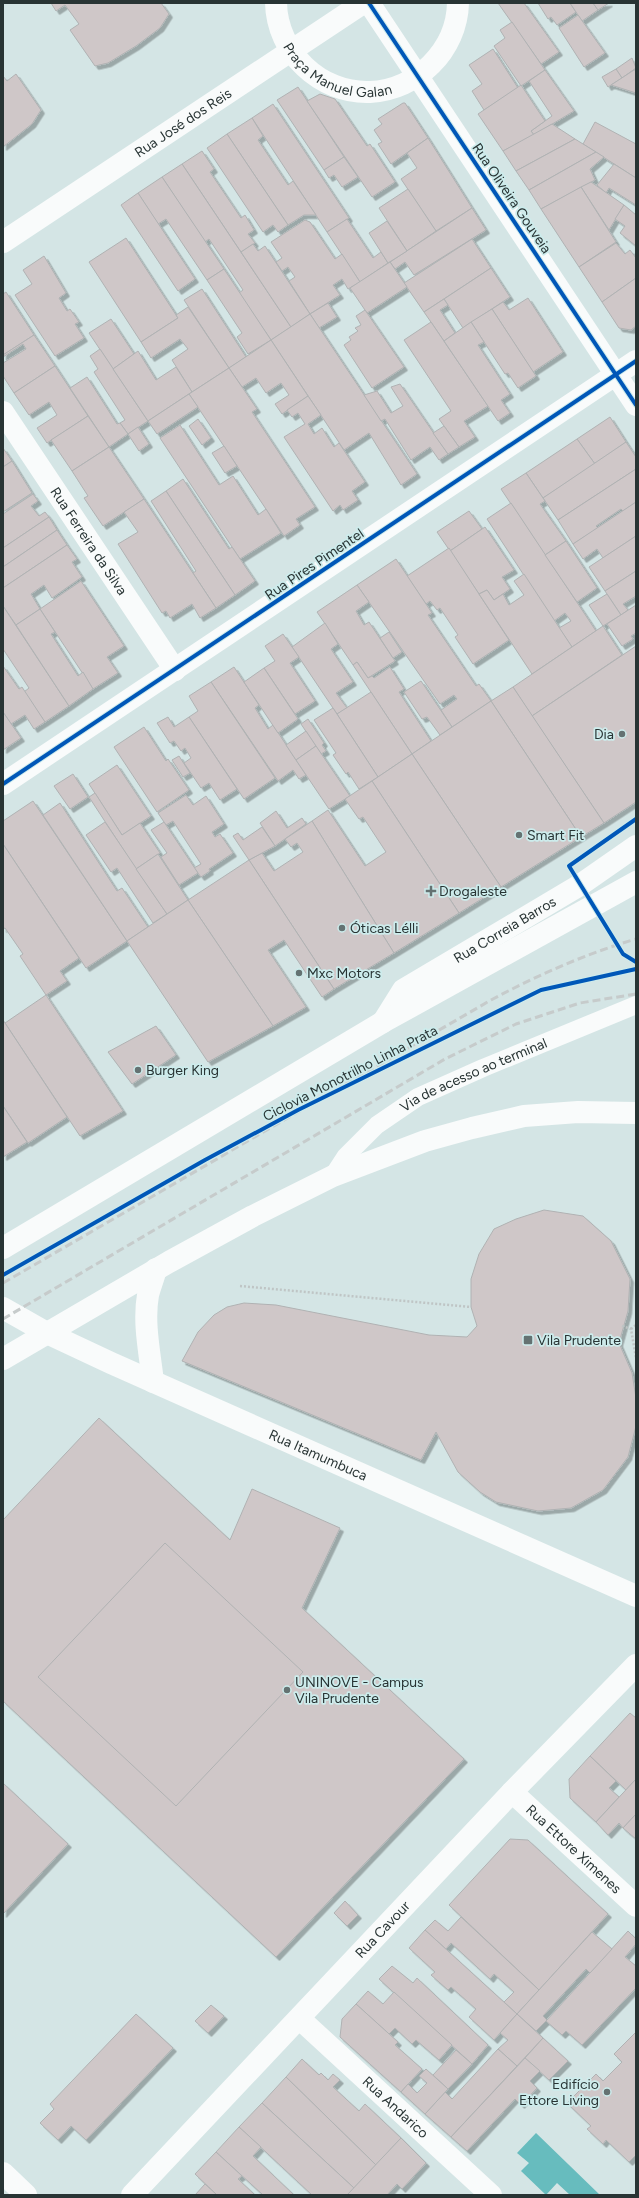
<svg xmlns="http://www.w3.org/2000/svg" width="639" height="2198" font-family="Figtree,sans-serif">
<defs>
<filter id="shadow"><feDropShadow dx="3.5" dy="3.5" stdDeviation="0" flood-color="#0004"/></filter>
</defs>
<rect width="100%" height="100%" fill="#d4e5e5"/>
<polygon fill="#67bcbe" points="536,2133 600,2195 570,2195 557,2183 546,2195 521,2171 529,2163 517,2153"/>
<g fill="#cfc7c8" stroke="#b0b2b3" filter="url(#shadow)">
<polygon points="51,3 161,3 169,14 160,28 136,46 108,63 95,66 70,30 79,24 65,5 56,11"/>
<polygon points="498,3 524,3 559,52 541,64"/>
<polygon points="538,3 570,3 576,12 557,25 551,17 548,19"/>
<polygon points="570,3 593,3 598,10 582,21"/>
<polygon points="593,3 609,3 598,10"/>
<polygon points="578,15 605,53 584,67 559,28"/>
<polygon points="512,22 545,70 521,86 494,46 505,38 500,30"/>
<polygon points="493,49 518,88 484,110 472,91 482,84 469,65"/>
<polygon points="632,58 636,68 622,78 616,69"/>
<polygon points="616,69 622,78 608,87 602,77"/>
<polygon points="545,70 574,111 534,135 531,131 552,116 529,81"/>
<polygon points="634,70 636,70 636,93 611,85"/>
<polygon points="16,74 41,110 32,124 3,147 3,76 7,81"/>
<polygon points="521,85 545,121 531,131 534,135 503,151 478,114"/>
<polygon points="298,87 344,157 324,170 277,100"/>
<polygon points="320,94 335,99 367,146 370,144 395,182 372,197 307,101"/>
<polygon points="403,103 405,103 428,138 391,164 378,144 382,142 374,130 382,124 378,119"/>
<polygon points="273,104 349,218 327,232 252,118"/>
<polygon points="252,118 263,136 258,140 288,185 293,181 316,215 304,215 288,225 227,134"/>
<polygon points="595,122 636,144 636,178 583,144"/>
<polygon points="552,124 575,139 516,171 503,151"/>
<polygon points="227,134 288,225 278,232 273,225 263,232 207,148"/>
<polygon points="428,138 472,208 436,231 401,179 417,168 407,153"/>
<polygon points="575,139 596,152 529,190 516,171"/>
<polygon points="202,151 214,169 210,172 241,218 245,215 254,230 248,234 255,243 241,252 182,164"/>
<polygon points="596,152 604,157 590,169 595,180 541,209 529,190"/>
<polygon points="344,157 358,177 342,187 334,175 329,178 324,170"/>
<polygon points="182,164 291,327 271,340 239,293 243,290 209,239 205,242 162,177"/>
<polygon points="614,164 636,178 636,205 609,188 606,193 597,185"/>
<polygon points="162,177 224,269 207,280 166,219 158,224 138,193"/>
<polygon points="591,182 624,205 609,230 581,187"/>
<polygon points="581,187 616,242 579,267 541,209"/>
<polygon points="408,189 436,231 407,251 379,208"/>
<polygon points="138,193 195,279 178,291 121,205"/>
<polygon points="624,205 636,215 636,246 620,233 625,226 615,219"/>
<polygon points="472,208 486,230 414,275 405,262 395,269 390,262"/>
<polygon points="347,219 373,258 381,252 388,263 360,282 327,232"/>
<polygon points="305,220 310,222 335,259 342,254 360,282 348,289 342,279 333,285 340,295 310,314 289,281 295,277 288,267 282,271 276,262 282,258 271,242"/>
<polygon points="387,221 407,251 388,263 369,233"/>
<polygon points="126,238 178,318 141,342 89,262"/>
<polygon points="472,239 491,268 424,312 404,283"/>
<polygon points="616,243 625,254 630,250 636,258 636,278 602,302 579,267"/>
<polygon points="253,244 258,251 265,246 310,314 291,327 241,252"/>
<polygon points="44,256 66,293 59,298 67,311 70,309 79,322 75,324 84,338 55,356 15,295 32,284 23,270"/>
<polygon points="390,262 407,287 367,313 350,288"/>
<polygon points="491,268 510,297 463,328 444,299"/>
<polygon points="224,269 271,340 248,354 237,337 242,333 207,280"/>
<polygon points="636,278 636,326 631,330 619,328 602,302"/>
<polygon points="202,289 246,357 229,368 184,300"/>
<polygon points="6,292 34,335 3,355 3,294"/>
<polygon points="528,298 563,352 533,372 492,309 503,302 509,310"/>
<polygon points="444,299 448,305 440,310 455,333 444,341 424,312"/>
<polygon points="328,303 337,317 319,328 310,314"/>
<polygon points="188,307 229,368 192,392 172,360 188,349 180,339 151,358 141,342 178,318 176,315"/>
<polygon points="492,309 536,376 518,388 508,373 505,374 471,322"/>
<polygon points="365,310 404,367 372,388 344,345 351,340 349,337 358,331 355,328 361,325 356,316"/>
<polygon points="310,314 417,474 401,485 369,433 344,450 271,340"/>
<polygon points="111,319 134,354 113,369 89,333"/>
<polygon points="431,322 488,406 464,421 475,437 459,447 439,419 451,411 404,340"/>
<polygon points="471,322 484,342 478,345 510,394 501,400 510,413 498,421 444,341"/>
<polygon points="34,335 55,366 14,393 3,376 3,363 26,349 23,344 3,357 3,355"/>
<polygon points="271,340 308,396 282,414 275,404 289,395 281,383 266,393 256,378 242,387 229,368"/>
<polygon points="100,349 148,421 128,434 120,423 125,420 94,372 98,369 90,356"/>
<polygon points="138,351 156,380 176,367 192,392 148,421 113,369"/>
<polygon points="55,366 88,416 47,443 37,428 57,415 49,402 29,415 14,393"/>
<polygon points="229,368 257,409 252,412 315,507 296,519 300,525 284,536 189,394"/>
<polygon points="87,377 117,424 120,423 128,434 109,447 70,388"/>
<polygon points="400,384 448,454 439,460 430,447 411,460 385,419 381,421 364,395 377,391 391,413 403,406 391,387"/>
<polygon points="189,394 198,407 157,434 148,421"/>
<polygon points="308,396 321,415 308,424 314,434 322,428 334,447 339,443 365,482 352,491 358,500 343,510 340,505 333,511 284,437 305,424 298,413 292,417 287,410"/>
<polygon points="88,416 109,447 72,471 51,440"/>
<polygon points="610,417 626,442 595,464 577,439"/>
<polygon points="198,419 211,438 202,445 189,426"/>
<polygon points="180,425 219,485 233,476 258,515 266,509 281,533 240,559 160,438"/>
<polygon points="444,426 459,447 448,454 433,433"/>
<polygon points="138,427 149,444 139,451 128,434"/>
<polygon points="577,439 595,464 543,498 526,473"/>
<polygon points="626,442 636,457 636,469 558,520 543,498"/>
<polygon points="224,446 237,466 225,473 212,453"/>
<polygon points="109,447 144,499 103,526 84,498 88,496 72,471"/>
<polygon points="3,448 12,461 3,467"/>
<polygon points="12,461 32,493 3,512 3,467"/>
<polygon points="636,469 636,502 623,511 621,509 596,526 598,528 573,544 558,520"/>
<polygon points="526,473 545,501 540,504 566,541 545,555 501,489"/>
<polygon points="183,479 229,549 232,547 255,581 235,595 166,491"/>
<polygon points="166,491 235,595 216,608 193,573 196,571 151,501"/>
<polygon points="33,494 38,501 31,506 39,516 45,512 49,517 3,548 3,514"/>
<polygon points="144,499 216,608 200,618 192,604 170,618 166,611 162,613 118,544 138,532 124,512"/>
<polygon points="636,502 636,536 603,558 597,549 583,559 573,544"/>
<polygon points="511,503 596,631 572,647 559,628 571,621 565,613 554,621 487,519"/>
<polygon points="469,511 482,529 450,551 437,532"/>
<polygon points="49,517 57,530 3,567 3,548"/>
<polygon points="485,527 514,570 502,577 510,589 494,600 487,590 479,594 450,551"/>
<polygon points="57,530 67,545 3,588 3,567"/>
<polygon points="636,536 636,571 605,591 589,567"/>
<polygon points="566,541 597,588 577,602 545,555"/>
<polygon points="67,545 77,559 72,562 82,577 52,598 44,585 31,594 40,609 16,625 3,606 3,588"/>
<polygon points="449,548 509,640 473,664 455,637 458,635 440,608 437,610 430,601 426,604 407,576"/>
<polygon points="396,559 432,613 428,615 476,686 479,684 491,701 452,727 441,710 457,699 454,695 440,704 357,585"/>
<polygon points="636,571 636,596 623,604 628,610 621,615 605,591"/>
<polygon points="524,574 572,647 532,674 479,594 487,590 494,600 503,594 509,605 524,595 514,581"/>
<polygon points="81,581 124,646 107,657 118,673 93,689 40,609"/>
<polygon points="357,585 369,602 356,611 364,625 369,622 395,661 368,678 357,662 353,665 317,612"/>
<polygon points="607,594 621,615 603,626 589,605"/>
<polygon points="636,605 636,633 631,636 633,639 622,646 607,624"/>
<polygon points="3,606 69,706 45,722 24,692 29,688 3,649"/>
<polygon points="40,609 55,632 51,634 78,676 83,672 93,689 69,706 16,625"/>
<polygon points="325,623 338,644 331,649 353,682 336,693 347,708 337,714 292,647"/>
<polygon points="603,626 622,655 532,716 513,687"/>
<polygon points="389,632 402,652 393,658 380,638"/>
<polygon points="283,634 299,657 290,663 315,701 295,714 264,668 275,661 265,646"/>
<polygon points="636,646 636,802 604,823 532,716"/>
<polygon points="357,662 368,678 372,676 374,678 390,667 404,689 399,692 431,741 412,754 353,665"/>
<polygon points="3,666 19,689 22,687 45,722 34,729 25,715 11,724 3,712"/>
<polygon points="234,667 259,705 255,708 268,729 273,725 306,775 299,779 293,770 278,781 211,682"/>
<polygon points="264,668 298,719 278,733 244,682"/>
<polygon points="421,681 452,727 440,735 427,717 422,719 404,692"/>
<polygon points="211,682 275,778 244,799 189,717 198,711 189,696"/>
<polygon points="513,687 604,823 581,837 491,701"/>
<polygon points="371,692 412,754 378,777 337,714"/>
<polygon points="491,701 581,837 501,887 412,754"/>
<polygon points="333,708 378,777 359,789 348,772 346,774 333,755 336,753 314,720"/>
<polygon points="3,712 21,738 3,750"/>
<polygon points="168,717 174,727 189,717 237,789 220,800 209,783 201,788 184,763 191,758 185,748 181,751 174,741 170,743 157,723"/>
<polygon points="308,719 324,743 322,745 326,751 321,754 301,724"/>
<polygon points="144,727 166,761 168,759 189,790 157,812 114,747"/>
<polygon points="306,731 316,746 296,760 286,745"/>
<polygon points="316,746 350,796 329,809 296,760"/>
<polygon points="412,754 501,887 459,913 372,781"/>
<polygon points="179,756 190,773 183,777 172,760"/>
<polygon points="117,765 151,816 122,835 89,784"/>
<polygon points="73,774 88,797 70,809 54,786"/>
<polygon points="372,781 459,913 394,953 312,821 328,810 365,866 386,852 363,817 359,819 345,799"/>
<polygon points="95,793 122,835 140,823 160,853 136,869 89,797"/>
<polygon points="186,795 193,805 206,796 224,824 212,832 215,837 220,834 233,853 209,869 210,871 201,877 194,868 201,864 173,821 166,825 158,813"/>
<polygon points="33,801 127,941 86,968 3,844 3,821"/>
<polygon points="60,803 117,891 122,888 148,927 127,941 43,815"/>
<polygon points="276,811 287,828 302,818 306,824 275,846 260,823"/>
<polygon points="312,821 394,953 334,989 249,860 262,853 274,871 303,852 297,843 291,847 285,839"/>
<polygon points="105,822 167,914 153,923 117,868 111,872 86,835"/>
<polygon points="164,822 198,873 179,885 161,857 167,853 151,830"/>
<polygon points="262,827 275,846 249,860 233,836 238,833 243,840"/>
<polygon points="3,844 79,958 60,971 67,981 46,995 20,956 23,954 5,928 3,929"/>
<polygon points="158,854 188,900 167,914 136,869"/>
<polygon points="249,860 334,989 322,997 284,940 268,950 306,1007 273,1026 188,900"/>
<polygon points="188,900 273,1026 208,1062 127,941"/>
<polygon points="46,995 123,1111 80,1136 5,1023"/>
<polygon points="3,1020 67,1117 28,1143 3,1106"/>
<polygon points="156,1026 176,1055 132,1084 108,1052"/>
<polygon points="3,1106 27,1142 3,1157"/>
<polygon points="544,1210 583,1216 611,1241 630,1279 628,1311 619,1343 632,1373 636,1398 636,1426 628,1457 603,1490 571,1508 538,1511 496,1502 480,1492 458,1472 436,1432 421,1460 182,1361 198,1332 214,1315 227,1307 244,1303 276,1305 429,1335 467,1337 477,1326 471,1307 471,1279 479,1254 494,1229 516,1219"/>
<polygon points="99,1418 230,1540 252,1489 340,1528 302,1608 464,1759 276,1957 3,1701 3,1520"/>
<polygon points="165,1543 303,1672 176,1806 38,1677"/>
<polygon points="630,1713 636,1718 636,1779 626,1790 590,1756"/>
<polygon points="590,1756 616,1781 609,1788 619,1797 596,1822 570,1798 569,1779"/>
<polygon points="636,1779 636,1814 623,1828 619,1823 608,1835 596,1822"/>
<polygon points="3,1783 68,1844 3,1914"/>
<polygon points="636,1814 636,1839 623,1828"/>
<polygon points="510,1839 528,1840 608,1914 539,1990 449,1905"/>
<polygon points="345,1901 358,1915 347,1926 334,1913"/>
<polygon points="461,1917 539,1990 517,2014 504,2002 514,1992 494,1974 490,1979 451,1943 446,1949 425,1930 435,1920 448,1931"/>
<polygon points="425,1930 517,2014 494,2040 469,2017 476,2009 451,1987 448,1990 431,1975 435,1972 409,1948"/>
<polygon points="628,1931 636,1939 636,1944 625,1957 636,1966 636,1988 582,2045 566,2031 562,2035 546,2021"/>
<polygon points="592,1932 612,1949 590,1973 586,1969 543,2016 547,2020 536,2031 517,2014"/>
<polygon points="392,1966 413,1983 417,1978 488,2045 472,2064 379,1979"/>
<polygon points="368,1991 383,2004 394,1992 452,2045 439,2060 416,2040 412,2044 395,2028 389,2034 356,2004"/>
<polygon points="356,2004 398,2042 395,2045 422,2069 401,2092 340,2037 342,2019"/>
<polygon points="211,2005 224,2016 208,2033 195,2021"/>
<polygon points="136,2014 173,2048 86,2140 71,2126 58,2140 40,2123 54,2109 50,2104"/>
<polygon points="517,2014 543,2038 517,2066 498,2049 508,2040 500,2033"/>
<polygon points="636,2032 636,2155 629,2162 606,2140 603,2144 587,2129 591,2126 567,2103 596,2074 603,2081 622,2062 614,2054"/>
<polygon points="543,2038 568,2061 549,2080 525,2058"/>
<polygon points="498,2049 517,2066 451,2137 425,2114 445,2092 452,2099"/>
<polygon points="456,2050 472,2064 448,2089 433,2075"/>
<polygon points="525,2058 540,2071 530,2081 537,2088 521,2105 515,2099 467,2151 451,2137"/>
<polygon points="302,2059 319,2075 321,2073 328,2080 333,2074 340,2080 333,2087 359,2111 365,2104 401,2138 376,2165 286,2077"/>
<polygon points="426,2069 448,2089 425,2114 401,2092 408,2084 417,2093 427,2083 419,2076"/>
<polygon points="286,2077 376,2165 354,2188 262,2103"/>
<polygon points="262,2103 354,2188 347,2195 312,2195 239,2127"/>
<polygon points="239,2127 261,2147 253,2156 294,2195 263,2195 216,2152"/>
<polygon points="401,2138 426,2163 402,2189 397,2184 387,2195 347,2195"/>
<polygon points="216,2152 242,2176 238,2179 255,2195 217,2195 195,2174"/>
<polygon points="205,2184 217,2195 195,2195"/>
</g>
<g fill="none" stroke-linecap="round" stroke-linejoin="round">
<g stroke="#bfc5c5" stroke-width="2.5" stroke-dasharray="2 2" stroke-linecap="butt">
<polyline points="240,1286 471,1307"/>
<polyline points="622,1326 631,1329 636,1358"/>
<polyline points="631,1329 636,1325"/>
</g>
<path stroke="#f9fbfb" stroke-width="18" id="s1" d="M333 1176 346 1156 377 1125 418 1097 483 1068 636 1005"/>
<g stroke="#f9fbfb" stroke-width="22">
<path id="s2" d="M276 3C277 52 320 94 370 92 417 90 457 50 458 3"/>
<polyline points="369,3 636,405"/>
<path id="s3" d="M3 242 363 3"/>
<path id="s4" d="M3 412 175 670"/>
<polyline points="3,784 636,361"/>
<path id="s5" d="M383 1022 403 990 580 885 636 846"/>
<path id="s6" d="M512 1792 636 1906"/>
<path id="s7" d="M300 2019 491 2195"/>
<polyline points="3,2173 26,2195"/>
</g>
<g stroke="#f9fbfb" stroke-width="22">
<path id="s8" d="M3 1308 47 1333 111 1363 636 1596"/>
<path id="s9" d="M132 2195 512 1792 636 1665"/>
</g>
<g stroke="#f9fbfb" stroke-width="22">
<polyline points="3,1248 383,1022 636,882"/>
<polyline points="3,1359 169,1262 253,1216 333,1176 425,1141 472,1128 524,1116 578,1112 636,1113"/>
<path d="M153 1382C150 1354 143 1323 148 1295 150 1287 154 1277 156 1269"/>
</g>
<g stroke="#c6cbcb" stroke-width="3" stroke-dasharray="8 4" stroke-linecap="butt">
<path d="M3 1283 491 1000C538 975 585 954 636 939"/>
<polyline points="3,1319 445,1059 516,1024 580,1003 636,994"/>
</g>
<g stroke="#cdecec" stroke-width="6">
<g id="cycleway">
<polyline points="369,3 636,405"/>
<polyline points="3,784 636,361"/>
<polyline points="636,819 569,866 623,954 636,962"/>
<polyline points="3,1275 205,1160 298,1110 541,990 636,969"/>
</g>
</g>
<use href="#cycleway" stroke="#0057b8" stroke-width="4"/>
</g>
<g fill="#647272" stroke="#cdecec" stroke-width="1.5">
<circle cx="622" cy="734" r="4"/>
<circle cx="519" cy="835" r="4"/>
<path d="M429 885h4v4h4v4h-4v4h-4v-4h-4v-4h4z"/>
<circle cx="342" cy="928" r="4"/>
<circle cx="299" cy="973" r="4"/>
<circle cx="138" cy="1070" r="4"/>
<rect x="523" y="1335" width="10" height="10" rx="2"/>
<circle cx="287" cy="1690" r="4"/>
<circle cx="607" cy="2092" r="4"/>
</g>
<g text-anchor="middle" stroke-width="3.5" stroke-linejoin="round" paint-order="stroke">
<g font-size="14" fill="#283434" stroke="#cdecec">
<text dy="5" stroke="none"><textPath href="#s2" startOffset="104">Praça Manuel Galan</textPath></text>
<text dy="5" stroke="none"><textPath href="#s3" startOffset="216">Rua José dos Reis</textPath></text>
<text transform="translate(512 198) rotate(56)" y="5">Rua Oliveira Gouveia</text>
<text dy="5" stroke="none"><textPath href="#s4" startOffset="155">Rua Ferreira da Silva</textPath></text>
<text transform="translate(314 564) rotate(-34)" y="5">Rua Pires Pimentel</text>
<text dy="5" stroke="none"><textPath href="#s5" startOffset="156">Rua Correia Barros</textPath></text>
<text transform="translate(350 1073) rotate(-27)" y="5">Ciclovia Monotrilho Linha Prata</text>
<text dy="5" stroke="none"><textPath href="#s1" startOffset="177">Via de acesso ao terminal</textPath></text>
<text dy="5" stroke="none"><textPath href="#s8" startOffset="348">Rua Itamumbuca</textPath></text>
<text dy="5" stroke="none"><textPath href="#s6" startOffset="84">Rua Ettore Ximenes</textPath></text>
<text dy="5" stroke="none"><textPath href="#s9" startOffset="365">Rua Cavour</textPath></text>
<text dy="5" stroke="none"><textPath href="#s7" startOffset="130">Rua Andarico</textPath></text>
</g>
<g font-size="14" fill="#283434" stroke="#cdecec" text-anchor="start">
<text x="614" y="739" text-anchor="end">Dia</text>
<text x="527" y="840">Smart Fit</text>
<text x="439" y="896">Drogaleste</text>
<text x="350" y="933">Óticas Lélli</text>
<text x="307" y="978">Mxc Motors</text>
<text x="146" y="1075">Burger King</text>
<text x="537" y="1345">Vila Prudente</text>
<text x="295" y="1687">UNINOVE - Campus<tspan x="295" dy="16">Vila Prudente</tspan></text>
<text x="599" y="2089" text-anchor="end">Edifício<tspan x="599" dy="16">Ettore Living</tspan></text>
</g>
</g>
<rect width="639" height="2198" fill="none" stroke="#283434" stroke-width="8"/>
</svg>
